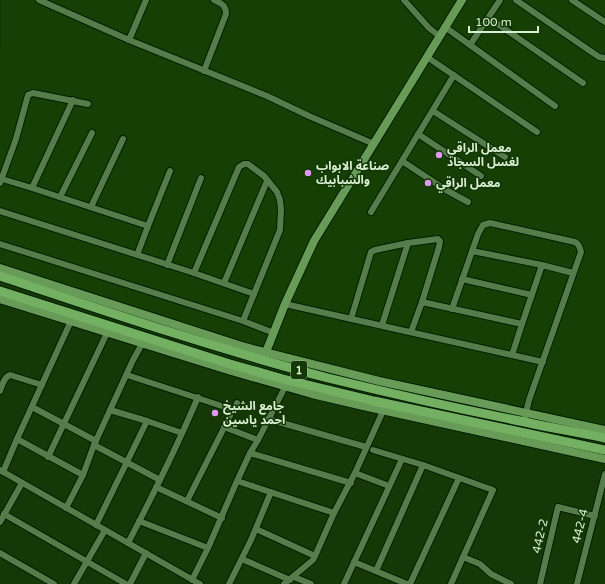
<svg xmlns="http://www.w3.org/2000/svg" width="605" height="584" font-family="'Varela Round','Noto Sans Arabic',sans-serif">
<rect width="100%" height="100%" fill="#143806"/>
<polygon fill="#153f05" points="2,0 605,0 605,433 323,371 259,352 0,265 0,52 2,34"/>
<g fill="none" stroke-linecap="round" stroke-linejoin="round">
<g stroke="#031e00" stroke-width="8">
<g id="minor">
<polyline points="39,0 129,40 267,96 309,116 374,144"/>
<polyline points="404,0 429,28 439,36"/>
<polyline points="516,0 599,57 605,58"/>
<polyline points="572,0 605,22"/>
<polyline points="489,18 583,83"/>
<polyline points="445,27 555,106"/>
<polyline points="129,40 146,0"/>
<polyline points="470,45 500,0"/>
<polyline points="427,57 537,132"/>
<path d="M204 71 226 14C226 5 221 3 214 0"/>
<polyline points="433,111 505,157"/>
<polyline points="418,134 481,176"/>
<polyline points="402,161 446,190 468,202"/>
<polyline points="2,179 32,188 148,226"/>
<polyline points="0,183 16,139 28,95 33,93 88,104"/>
<polyline points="32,188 73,100"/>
<polyline points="60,197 92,133"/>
<polyline points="91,207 123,139"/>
<polyline points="0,211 194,273 254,294"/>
<polyline points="371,212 454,75"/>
<polyline points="0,244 243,321 274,333"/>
<polyline points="472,251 542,265 573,273"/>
<polyline points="137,255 148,226 170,171"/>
<polyline points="167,265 201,178"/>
<polyline points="194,273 239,167 244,164 248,164 264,176 277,192 280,200 281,210 280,230 243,321"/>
<polyline points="462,279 532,295"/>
<polyline points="224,283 267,181"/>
<polyline points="422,302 522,324"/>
<polyline points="285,304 543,362"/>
<path d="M452 309 478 234 483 225 490 223 575 242C579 244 580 247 581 252L529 400 525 417"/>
<polyline points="351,319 371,252 375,250 408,243 438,239 440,241 439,247 422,302 411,332"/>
<polyline points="382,325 408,243"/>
<polyline points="512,355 522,324 542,265"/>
<polyline points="127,375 234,410 237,403"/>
<path d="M0 391C2 386 4 377 10 375L42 385"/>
<polyline points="32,407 96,441"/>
<polyline points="110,410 147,421 182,433"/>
<polyline points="268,419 366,447"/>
<polyline points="224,427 258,440"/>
<polyline points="17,439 83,475"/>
<polyline points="94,445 160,480"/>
<polyline points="373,450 423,465 493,490 451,584"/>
<polyline points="250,453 351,483"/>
<polyline points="48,457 107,333"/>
<polyline points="0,470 200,584"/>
<polyline points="3,472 17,439 71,321"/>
<polyline points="355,473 389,486"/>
<polyline points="237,481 334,513"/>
<polyline points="156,487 222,518"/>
<polyline points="187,501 230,416"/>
<polyline points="66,508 83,475 94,445 133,360 142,344"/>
<polyline points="4,514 126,584"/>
<polyline points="139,521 208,548"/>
<polyline points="0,522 22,483"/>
<polyline points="96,525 147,421"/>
<polyline points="256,529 315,556"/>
<path d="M128 543C153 495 177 447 198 397"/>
<polyline points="0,553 54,584"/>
<polyline points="463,557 480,564 491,574 511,584"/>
<polyline points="242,559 290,580"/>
<polyline points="354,562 407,584"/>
<polyline points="376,571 423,465"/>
<polyline points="294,577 311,584"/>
<polyline points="192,580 208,548 237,481 250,453 258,440 285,387"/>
<polyline points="74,584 105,530"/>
<polyline points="130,584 146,553"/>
<polyline points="229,584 251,540 271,492"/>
<polyline points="284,584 313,560 315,556 334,513 355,473 383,411"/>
<polyline points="344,584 402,459"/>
<polyline points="410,584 459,478"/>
<polyline points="540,584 558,507 595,516"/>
<polyline points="577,584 605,474"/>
</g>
</g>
<g stroke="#031e00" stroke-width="10">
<g id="major">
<polyline points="0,268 245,347 379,381 605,430"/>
<polyline points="0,299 228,370 312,394 359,405 605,459"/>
<polyline points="266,352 285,304 314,241 462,0"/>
</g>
</g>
<g stroke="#031e00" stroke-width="11">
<g id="highway">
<path d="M0 276C108 312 217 349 328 378 393 394 459 409 525 422 551 428 578 432 605 438"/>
<polyline points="0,291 230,364 283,379 374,401 605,450"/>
</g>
</g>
<use href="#minor" stroke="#557c4a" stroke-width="6"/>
<use href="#major" stroke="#689b58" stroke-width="8"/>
<use href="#highway" stroke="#74b062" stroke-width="9"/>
</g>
<g fill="#df98f2" stroke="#143806" stroke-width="1.5">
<circle cx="439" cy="155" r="4"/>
<circle cx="308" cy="173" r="4"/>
<circle cx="428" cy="183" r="4"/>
<circle cx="215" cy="413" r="4"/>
</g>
<g text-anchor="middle" stroke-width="3" stroke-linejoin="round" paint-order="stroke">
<rect fill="#143806" stroke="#9eb896" stroke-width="1" x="291" y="361" width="16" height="18" rx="3"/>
<g font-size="11" font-weight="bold" fill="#d9efd3">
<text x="299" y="374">1</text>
</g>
<g font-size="12" font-weight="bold" fill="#d9efd3" stroke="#143806" text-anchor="start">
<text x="447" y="152">معمل الراقي<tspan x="447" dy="14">لغسل السجاد</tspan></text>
<text x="316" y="170">صناعة الابواب<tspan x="316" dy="14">والشبابيك</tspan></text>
<text x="436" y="187">معمل الراقي</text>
<text x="223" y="410">جامع الشيخ<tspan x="223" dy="14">احمد ياسين</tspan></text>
</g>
<g font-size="12" fill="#d9efd3" stroke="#143806">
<text transform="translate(580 526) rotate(-76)" y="4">442-4</text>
<text transform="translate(540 536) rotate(-77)" y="4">442-2</text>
</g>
</g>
<path d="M469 26v6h69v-6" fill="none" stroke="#d9efd3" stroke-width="2"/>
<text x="475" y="26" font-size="12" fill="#d9efd3" stroke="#143806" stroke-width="3" paint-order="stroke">100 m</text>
</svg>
